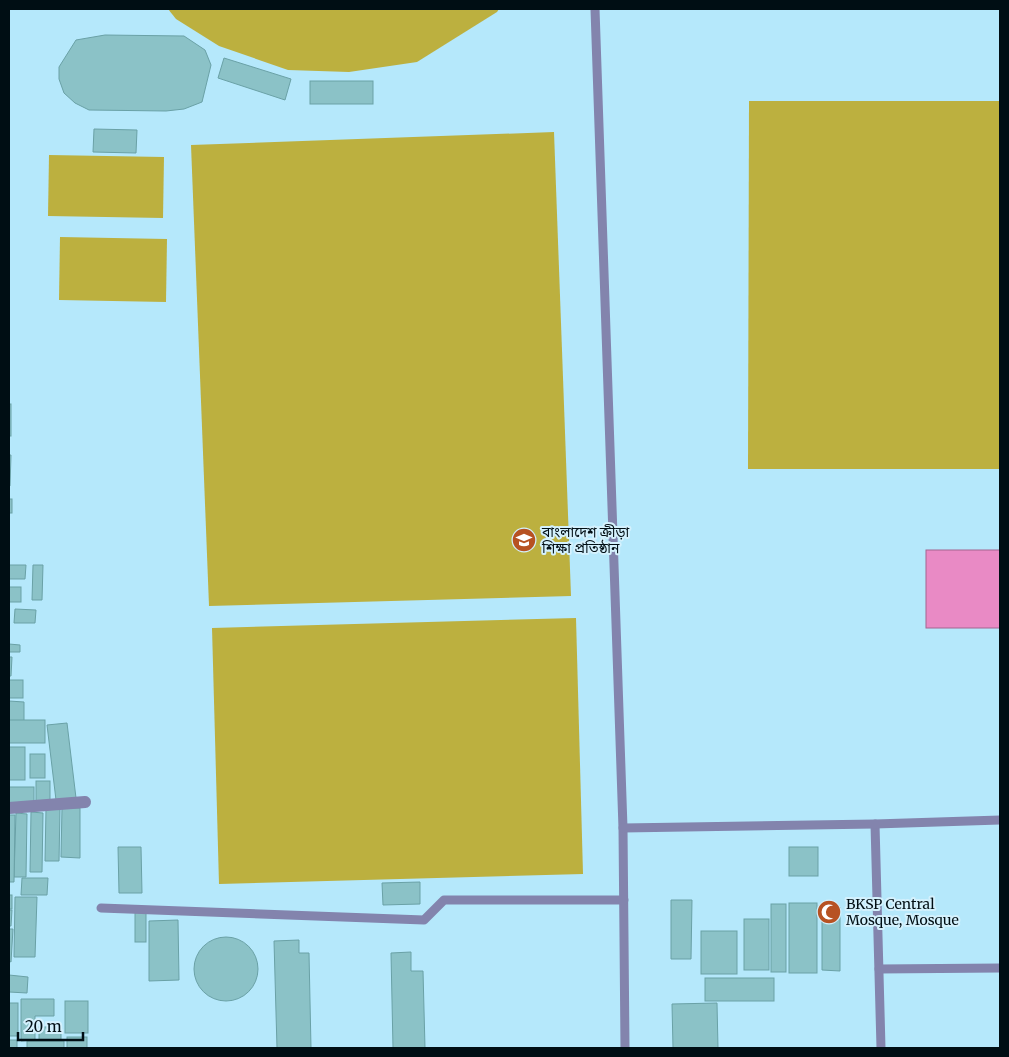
<svg xmlns="http://www.w3.org/2000/svg" width="1009" height="1057" font-family="Merriweather,'Noto Sans Bengali',serif">
<rect width="100%" height="100%" fill="#b5e8fb"/>
<g fill="#bcb03f">
<polygon points="168,9 499,9 497,12 417,62 349,72 288,70 219,46 176,19"/>
<polygon points="749,101 1000,101 1000,469 748,469"/>
<polygon points="554,132 571,596 209,606 191,145"/>
<polygon points="49,155 164,157 163,218 48,216"/>
<polygon points="60,237 167,239 166,302 59,300"/>
<polygon points="576,618 583,874 219,884 212,628"/>
</g>
<rect fill="#e98ac5" stroke="#a36590" x="926" y="550" width="74" height="78"/>
<g fill="#8bc2c7" stroke="#6aa1a6">
<polygon points="105,35 184,36 205,50 211,65 202,102 184,109 166,111 89,110 75,103 64,93 59,79 59,67 76,40"/>
<polygon points="224,58 291,79 285,100 218,78"/>
<rect x="310" y="81" width="63" height="23"/>
<polygon points="94,129 137,130 136,153 93,152"/>
<rect x="9" y="404" width="2" height="32"/>
<polygon points="9,455 11,455 10,486 9,486"/>
<rect x="9" y="499" width="3" height="14"/>
<polygon points="9,565 26,565 25,579 9,579"/>
<polygon points="33,565 43,565 42,600 32,600"/>
<rect x="9" y="587" width="12" height="15"/>
<polygon points="15,609 36,610 35,623 14,623"/>
<polygon points="9,644 20,645 20,652 9,652"/>
<polygon points="9,657 12,657 11,676 9,676"/>
<rect x="9" y="680" width="14" height="18"/>
<polygon points="9,701 24,702 24,722 9,722"/>
<rect x="9" y="720" width="36" height="23"/>
<polygon points="67,723 76,798 56,800 47,725"/>
<rect x="9" y="747" width="16" height="33"/>
<rect x="30" y="754" width="15" height="24"/>
<rect x="36" y="781" width="14" height="20"/>
<rect x="9" y="787" width="25" height="17"/>
<polygon points="62,808 80,808 80,858 61,857"/>
<polygon points="46,809 60,809 59,861 45,861"/>
<polygon points="31,812 43,813 42,872 30,872"/>
<polygon points="16,813 27,814 26,877 14,877"/>
<polygon points="9,815 15,815 14,882 9,882"/>
<polygon points="118,847 141,847 142,893 119,893"/>
<rect x="789" y="847" width="29" height="29"/>
<polygon points="22,878 48,878 47,895 21,895"/>
<polygon points="420,882 420,904 383,905 382,883"/>
<rect x="9" y="895" width="3" height="14"/>
<polygon points="15,897 37,897 35,957 14,957"/>
<polygon points="671,900 692,900 691,959 671,959"/>
<rect x="789" y="903" width="28" height="70"/>
<rect x="771" y="904" width="15" height="68"/>
<polygon points="822,907 840,907 840,971 822,970"/>
<polygon points="9,910 12,910 11,926 9,926"/>
<rect x="135" y="912" width="11" height="30"/>
<rect x="744" y="919" width="25" height="51"/>
<polygon points="178,920 179,980 149,981 149,921"/>
<polygon points="9,929 13,929 11,962 9,961"/>
<rect x="701" y="931" width="36" height="43"/>
<circle cx="226" cy="969" r="32"/>
<polygon points="299,940 299,953 309,953 311,1048 277,1048 274,941"/>
<polygon points="411,952 411,971 423,971 425,1048 393,1048 391,953"/>
<polygon points="9,975 28,977 27,993 9,992"/>
<rect x="705" y="978" width="69" height="23"/>
<polygon points="21,999 54,999 54,1016 35,1016 35,1040 21,1041"/>
<rect x="65" y="1001" width="23" height="32"/>
<rect x="9" y="1003" width="9" height="33"/>
<polygon points="717,1003 718,1048 673,1048 672,1004"/>
<rect x="39" y="1027" width="22" height="13"/>
<rect x="67" y="1037" width="20" height="11"/>
<rect x="9" y="1040" width="8" height="8"/>
<rect x="27" y="1041" width="37" height="7"/>
</g>
<g fill="none" stroke-linecap="round" stroke-linejoin="round">
<g stroke="#8384ad" stroke-width="9">
<polyline points="595,9 623,828 625,1048"/>
<polyline points="875,824 881,1048"/>
<polyline points="623,828 875,824 1000,820"/>
<polyline points="101,908 424,920 444,900 624,900"/>
<polyline points="879,969 1000,968"/>
</g>
<polyline stroke="#8384ad" stroke-width="12" points="9,808 85,802"/>
</g>
<defs>
<g id="university-disc" transform="scale(1.25)"><circle r="9.5" fill="#b75222" stroke="#d4f1fd"/><path d="M0-5L7-2L0 1L-7-2ZM-4 1L0 2.5L4 1V4Q0 6-4 4Z" fill="#fff"/></g>
<g id="mosque-disc" transform="scale(1.25)"><circle r="9.5" fill="#b75222" stroke="#d4f1fd"/><path d="M3.5-4.9A6 6 0 1 0 3.5 4.9A5 5 0 1 1 3.5-4.9Z" fill="#fff"/></g>
</defs>
<g fill-rule="evenodd">
<use href="#university-disc" x="524" y="540"/>
<use href="#mosque-disc" x="829" y="912"/>
</g>
<g text-anchor="middle" stroke-width="4" stroke-linejoin="round" paint-order="stroke">
<g font-size="14" fill="#000e14" stroke="#d4f1fd" text-anchor="start">
<text x="542" y="537">বাংলাদেশ ক্রীড়া<tspan x="542" dy="16">শিক্ষা প্রতিষ্ঠান</tspan></text>
<text x="846" y="909">BKSP Central<tspan x="846" dy="16">Mosque, Mosque</tspan></text>
</g>
</g>
<rect width="1009" height="1057" fill="none" stroke="#000e14" stroke-width="20"/>
<path d="M18 1032v8h65v-8" fill="none" stroke="#000e14" stroke-width="2.5"/>
<text x="25" y="1032" font-size="15" fill="#000e14" stroke="#d4f1fd" stroke-width="4" paint-order="stroke">20 m</text>
</svg>
